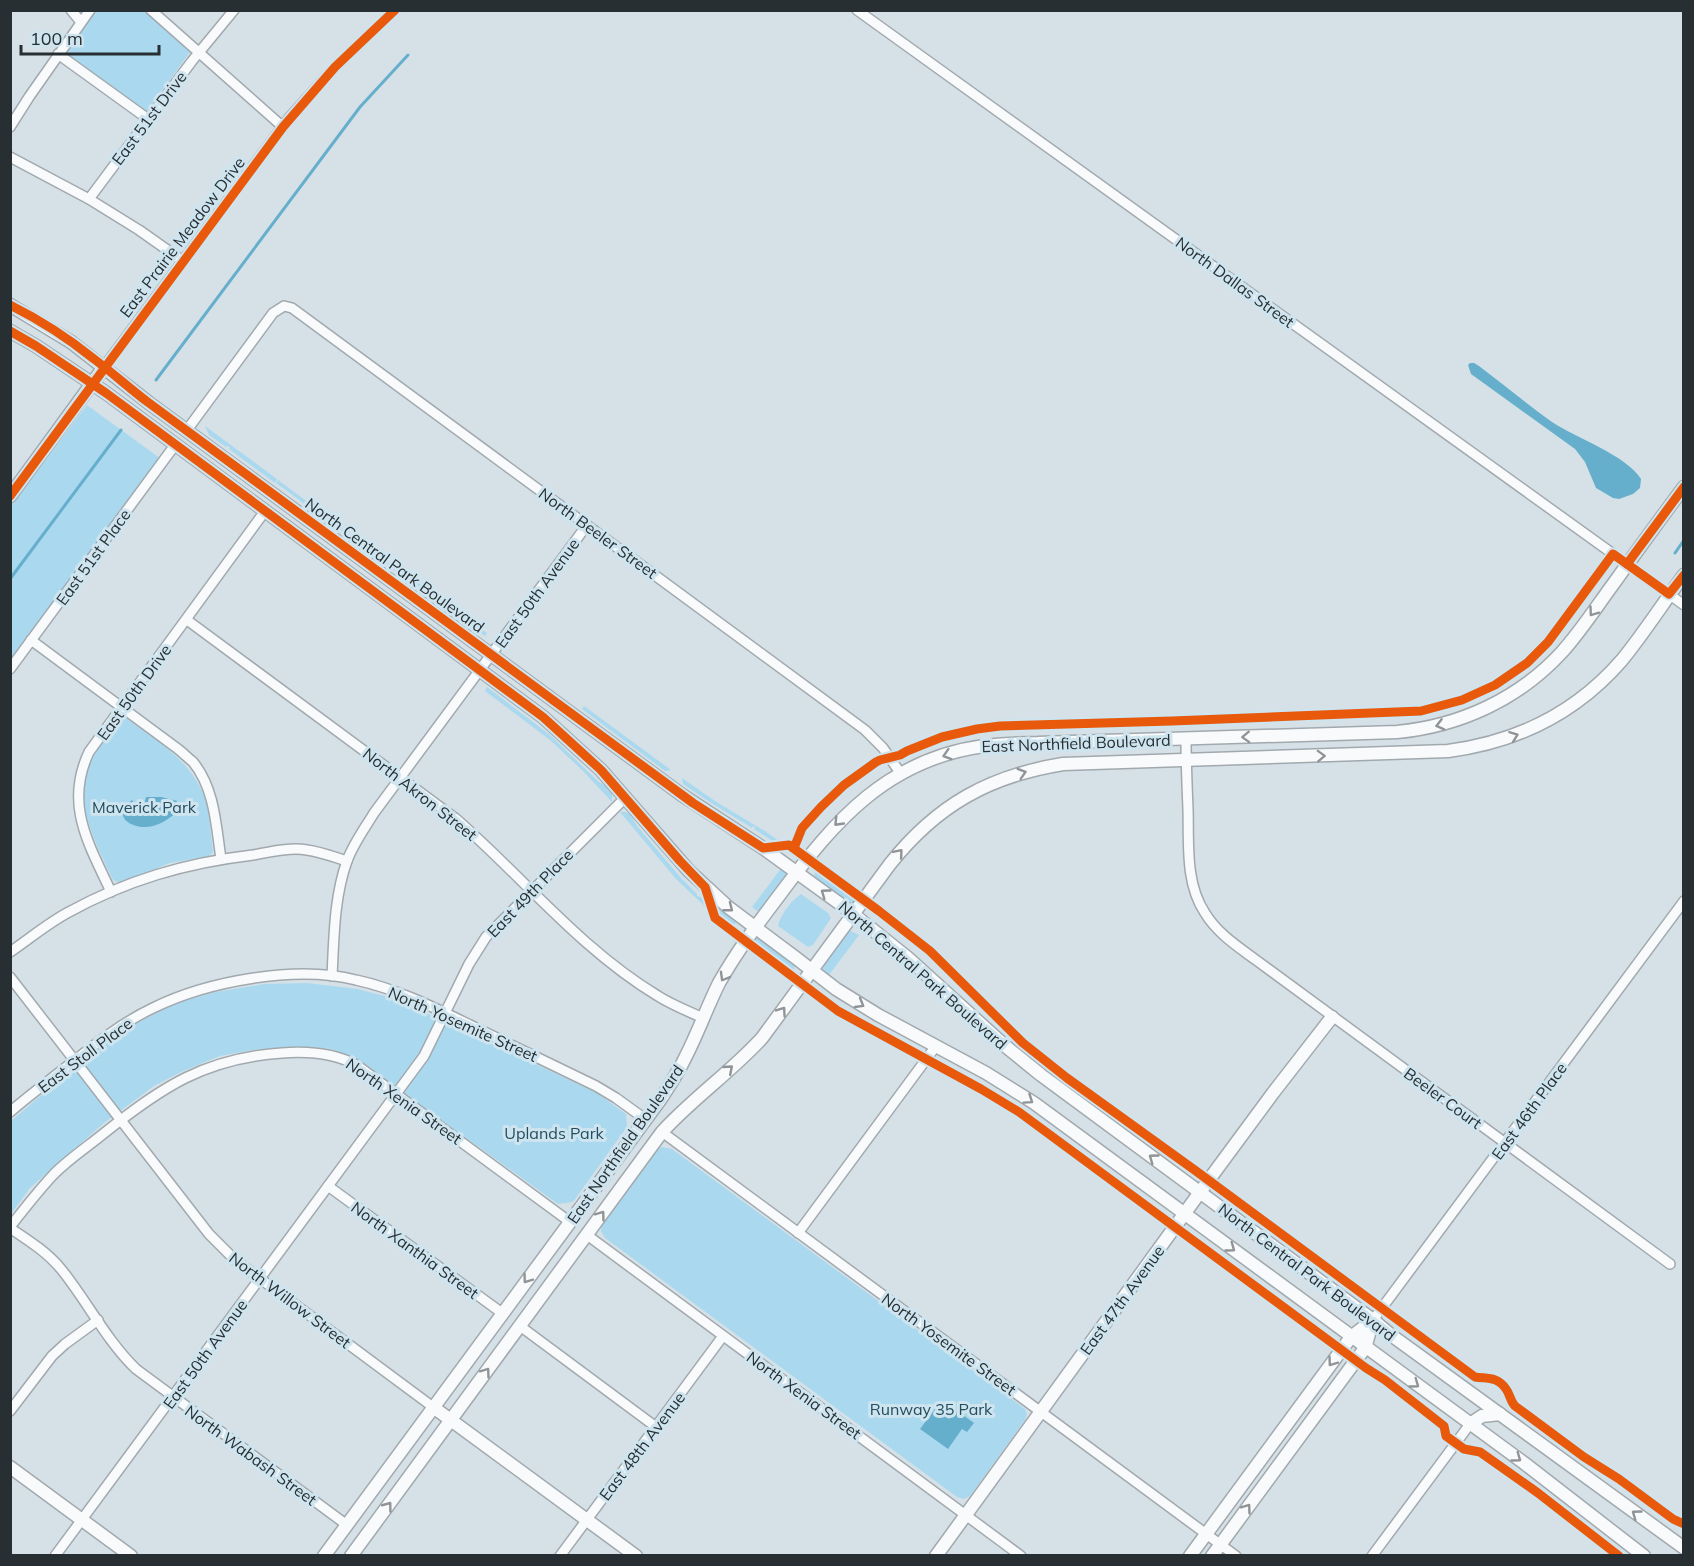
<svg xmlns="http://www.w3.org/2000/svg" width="1694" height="1566" font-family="Mulish,sans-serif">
<rect width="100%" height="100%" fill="#d6e1e7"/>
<g fill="#aad9ef">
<polygon points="93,10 145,11 190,52 144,115 62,53"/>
<polygon points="87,405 161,459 11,664 10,507"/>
<polygon points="205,426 277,479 275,483 229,449 230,447 227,446 226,447 209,435"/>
<polygon points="278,480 350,533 344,533 276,483"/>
<polygon points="358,539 427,589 424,593 359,544"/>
<polygon points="428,590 487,633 485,636 425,593"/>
<polygon points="487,687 550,735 599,782 606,786 612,794 612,802 582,770 550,740 485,691"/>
<polygon points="584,706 671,770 665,771 582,709"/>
<path d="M126 718C158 742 196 763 207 805 210 820 211 836 213 852L209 856 170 863 120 883 113 880C97 845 75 808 87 768 90 758 97 749 103 740 110 731 114 721 126 718Z"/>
<polygon points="682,778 718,803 765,831 783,844 773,845 771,840 754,829 755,827 753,826 752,828 708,801 683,784"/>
<polygon points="620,812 626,812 630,814 637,826 681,878 697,894 697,896 707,899 712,913 676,879"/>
<polygon points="782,867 787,872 787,876 762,910 757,911 752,907"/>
<path d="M818 868 858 898 852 904C841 898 819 885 814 875Z"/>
<path d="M801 894 828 913 831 918 813 945 808 947 778 926C780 915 792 900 801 894Z"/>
<polygon points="710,901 737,921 732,928 717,917"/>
<polygon points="851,931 859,935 829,975 823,969 824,964 846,934"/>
<polygon points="755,938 761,939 795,965 794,970 791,974 751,943"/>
<polygon points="307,983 358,989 399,1000 597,1093 626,1114 627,1127 573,1202 558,1204 356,1059 331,1049 311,1047 259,1049 220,1056 181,1072 154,1086 104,1123 30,1188 11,1214 11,1121 87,1056 125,1028 182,1001 216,992 264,984"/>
<polygon points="662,1147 672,1149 1025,1409 1027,1414 1025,1420 970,1496 964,1499 957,1497 605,1238 601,1231 602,1222 654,1152"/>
</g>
<g fill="#66afcc">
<path d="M1470 363H1474L1479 366C1503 384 1527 404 1552 422 1576 438 1626 455 1641 479L1640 488 1633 494 1619 499 1613 498 1596 488 1585 462 1575 449 1471 374 1468 365Z"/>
<path d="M146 797H161L177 801 175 814C168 819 161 824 153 826 134 831 109 817 132 800L140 812 142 813Z"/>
<polygon points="935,1409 949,1419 956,1410 974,1423 967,1432 962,1429 948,1449 920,1429"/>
</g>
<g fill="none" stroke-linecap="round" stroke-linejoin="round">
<g stroke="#66afcc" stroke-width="3">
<polyline points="156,380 360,107 408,55"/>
<polyline points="1675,553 1684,540"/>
<polyline points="10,579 121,430"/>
</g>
<g stroke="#a1a9ae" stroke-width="12">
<g id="street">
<polyline points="71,10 81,22"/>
<polyline points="151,10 283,127"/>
<polyline points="857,10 1684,605"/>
<polyline points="58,54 148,119"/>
<polyline points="10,127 29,97 90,10"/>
<polyline points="10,157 89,199 139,230 183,261"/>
<polyline points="89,199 192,61 234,10"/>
<polyline points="104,367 289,118 335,67 395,10"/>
<polyline points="187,430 273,313 284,306 292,308 865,730 883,748 901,774"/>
<path d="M187 620 455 818C523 877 580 949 658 996 672 1005 688 1011 703 1018"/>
<path d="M31 640 178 749C183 753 188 758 193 762 215 789 216 826 221 859"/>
<polyline points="10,669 175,445"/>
<path d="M1186 739C1186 762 1187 785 1188 809 1189 843 1185 883 1205 913 1217 933 1237 946 1256 960L1670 1264"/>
<path d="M111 892C89 844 64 805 89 752L265 511"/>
<path d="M10 952C29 939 47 924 67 913 127 880 185 863 253 855 270 852 290 847 307 850 321 852 334 857 347 861"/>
<path d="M332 976C334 938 334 897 347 861 353 844 365 828 374 813L587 525"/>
<polyline points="10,977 209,1234 235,1260 433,1407"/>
<path d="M10 1112C25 1099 41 1087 56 1075 87 1051 117 1025 153 1008 208 981 296 965 356 980 397 989 433 1007 470 1025 512 1045 554 1066 596 1086L616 1098 645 1119"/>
<polyline points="662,1132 1236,1556"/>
<polyline points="328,1186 502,1313"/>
<path d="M10 1227C24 1209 38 1191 54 1174 69 1159 87 1147 103 1134 162 1087 205 1058 282 1053 308 1051 335 1053 358 1066L570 1222"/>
<path d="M10 1228C28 1240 47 1252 61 1269 87 1301 106 1340 136 1369L347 1525"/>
<polyline points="798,1233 936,1046"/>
<polyline points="587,1235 1021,1556"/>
<polyline points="1373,1320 1684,901"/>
<polyline points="520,1326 656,1427"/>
<polyline points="10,1411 52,1356 65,1344 98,1320"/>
<polyline points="55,1556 424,1056 469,964 486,937 626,797"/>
<polyline points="560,1556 723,1336"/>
<polyline points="1372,1556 1470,1424"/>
</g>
</g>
<g stroke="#a1a9ae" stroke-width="15">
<g id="secondary">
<polyline points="10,305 71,342 149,403 682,795 763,848 843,906 908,958 1004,1045 1041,1075 1373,1320 1391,1335 1684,1548"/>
<polyline points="10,331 36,346 106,393 543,717 601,770 689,871 728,907 796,958 836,989 878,1015 986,1073 1034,1103 1524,1463 1644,1556"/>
<polyline points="10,496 104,367"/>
<polyline points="433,1407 636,1556"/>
<polyline points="1470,1424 1482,1416 1500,1414"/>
<polyline points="10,1467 131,1556"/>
<path d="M324 1556 660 1100C669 1086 678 1073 685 1058 698 1033 707 1007 719 983 737 951 759 922 781 893 835 820 888 759 984 746 1002 744 1020 743 1038 743L1397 732C1460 726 1519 699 1562 652 1581 631 1597 606 1614 583 1637 551 1660 519 1684 487"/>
<path d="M351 1556 662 1132C693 1098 731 1072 762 1038L890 864C937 805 989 776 1063 764L1448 751C1517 742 1577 712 1622 660 1644 633 1663 603 1684 575"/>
<polyline points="936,1556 1211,1177 1273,1093 1332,1017"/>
<polyline points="1190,1556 1351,1337 1373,1320"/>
<polyline points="1212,1556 1365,1348 1373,1320"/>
</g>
</g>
<use href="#street" stroke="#f9fafb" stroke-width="9"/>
<use href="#secondary" stroke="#f9fafb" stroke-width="12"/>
<g stroke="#cee4ef" stroke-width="13">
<g id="cycleway">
<path d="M10 305C40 320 68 338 94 359 113 373 130 389 149 403L693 803 763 848 789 845 879 911 930 951 1023 1043 1067 1078 1196 1171 1475 1377C1487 1379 1497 1376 1506 1389 1510 1394 1510 1401 1515 1406L1584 1457 1619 1479 1673 1519 1684 1524"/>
<polyline points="10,331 36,346 106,393 543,717 601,770 680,861 705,887 715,918 838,1011 981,1089 1019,1112 1366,1368 1385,1380 1444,1426 1446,1436 1464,1449 1480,1452 1538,1493 1619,1556"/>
<polyline points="10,496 283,127 335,67 395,10"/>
<polyline points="1627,564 1684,487"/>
<polyline points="794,848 802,828 821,807 844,785 876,762 880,760 900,755 907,751 942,737 977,729 1000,726 1172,721 1421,711 1462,700 1495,685 1527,663 1548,642 1613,554 1669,594 1684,575"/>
</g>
</g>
<use href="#cycleway" stroke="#e8590c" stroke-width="9"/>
</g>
<defs><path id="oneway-chevron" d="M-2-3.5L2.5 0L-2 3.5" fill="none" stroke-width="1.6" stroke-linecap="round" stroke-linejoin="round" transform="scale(1.5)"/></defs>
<g stroke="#909497">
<use href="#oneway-chevron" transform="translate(1593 612) rotate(126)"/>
<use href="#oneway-chevron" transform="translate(1440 725) rotate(166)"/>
<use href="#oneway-chevron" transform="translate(1514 736) rotate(-21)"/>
<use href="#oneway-chevron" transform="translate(1246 737) rotate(178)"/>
<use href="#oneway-chevron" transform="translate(947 755) rotate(163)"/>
<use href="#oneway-chevron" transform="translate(1321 756) rotate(-2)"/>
<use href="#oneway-chevron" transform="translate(1022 773) rotate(-17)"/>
<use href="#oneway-chevron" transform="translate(838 822) rotate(134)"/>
<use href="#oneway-chevron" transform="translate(899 853) rotate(-50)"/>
<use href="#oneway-chevron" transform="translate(825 893) rotate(-144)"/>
<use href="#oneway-chevron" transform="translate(729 908) rotate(38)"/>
<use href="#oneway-chevron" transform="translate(724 977) rotate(120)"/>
<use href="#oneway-chevron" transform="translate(860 1004) rotate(30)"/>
<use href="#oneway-chevron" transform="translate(782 1011) rotate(-55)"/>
<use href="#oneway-chevron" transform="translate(729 1069) rotate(-41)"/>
<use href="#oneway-chevron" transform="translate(1029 1100) rotate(34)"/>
<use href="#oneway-chevron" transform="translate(1153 1158) rotate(-144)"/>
<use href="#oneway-chevron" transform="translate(601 1215) rotate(-54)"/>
<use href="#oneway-chevron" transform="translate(1231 1248) rotate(36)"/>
<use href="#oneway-chevron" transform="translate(527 1279) rotate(126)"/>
<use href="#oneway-chevron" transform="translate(1332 1362) rotate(126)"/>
<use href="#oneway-chevron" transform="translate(486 1372) rotate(-54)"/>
<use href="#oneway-chevron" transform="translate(1415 1384) rotate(36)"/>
<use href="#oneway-chevron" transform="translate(1517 1458) rotate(36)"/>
<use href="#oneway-chevron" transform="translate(388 1506) rotate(-53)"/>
<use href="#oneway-chevron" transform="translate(1247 1508) rotate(-54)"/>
<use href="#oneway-chevron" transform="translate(1636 1514) rotate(-144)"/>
</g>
<g text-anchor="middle" stroke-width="6" stroke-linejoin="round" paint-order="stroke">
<g font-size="16" fill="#272f33" stroke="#cee4ef">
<text transform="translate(149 118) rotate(-53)" y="6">East 51st Drive</text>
<text transform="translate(182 237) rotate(-53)" y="6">East Prairie Meadow Drive</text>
<text transform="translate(1235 282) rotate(36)" y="6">North Dallas Street</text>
<text transform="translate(598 533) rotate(36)" y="6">North Beeler Street</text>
<text transform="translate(93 557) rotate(-54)" y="6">East 51st Place</text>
<text transform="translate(395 565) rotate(36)" y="6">North Central Park Boulevard</text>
<text transform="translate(537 593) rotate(-54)" y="6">East 50th Avenue</text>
<text transform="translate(134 692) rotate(-54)" y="6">East 50th Drive</text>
<text transform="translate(1076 743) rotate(-2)" y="6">East Northfield Boulevard</text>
<text transform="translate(420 794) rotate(38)" y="6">North Akron Street</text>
<text transform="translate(530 893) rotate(-46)" y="6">East 49th Place</text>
<text transform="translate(923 975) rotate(41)" y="6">North Central Park Boulevard</text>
<text transform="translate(463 1024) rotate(24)" y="6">North Yosemite Street</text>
<text transform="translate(85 1055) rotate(-37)" y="6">East Stoll Place</text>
<text transform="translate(1443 1098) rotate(36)" y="6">Beeler Court</text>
<text transform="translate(404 1101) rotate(35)" y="6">North Xenia Street</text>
<text transform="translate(1529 1111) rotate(-54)" y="6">East 46th Place</text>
<text transform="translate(625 1144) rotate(-55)" y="6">East Northfield Boulevard</text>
<text transform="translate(415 1250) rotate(36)" y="6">North Xanthia Street</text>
<text transform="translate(1307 1272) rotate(37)" y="6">North Central Park Boulevard</text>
<text transform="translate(290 1300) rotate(37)" y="6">North Willow Street</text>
<text transform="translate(1122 1300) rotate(-54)" y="6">East 47th Avenue</text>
<text transform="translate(949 1344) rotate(36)" y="6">North Yosemite Street</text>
<text transform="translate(205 1354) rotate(-54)" y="6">East 50th Avenue</text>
<text transform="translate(804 1395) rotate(36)" y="6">North Xenia Street</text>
<text transform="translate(642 1446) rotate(-53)" y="6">East 48th Avenue</text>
<text transform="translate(251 1455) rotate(36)" y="6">North Wabash Street</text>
</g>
<g font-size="16" fill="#244d5f" stroke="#cee4ef">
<text x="144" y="813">Maverick Park</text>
<text x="554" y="1139">Uplands Park</text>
<text x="931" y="1415">Runway 35 Park</text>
</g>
</g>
<rect width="1694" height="1566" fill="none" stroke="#272f33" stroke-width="24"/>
<path d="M21 45v9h138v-9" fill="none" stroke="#272f33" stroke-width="3"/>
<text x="30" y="45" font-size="18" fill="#272f33" stroke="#cee4ef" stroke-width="4.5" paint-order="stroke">100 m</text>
</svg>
